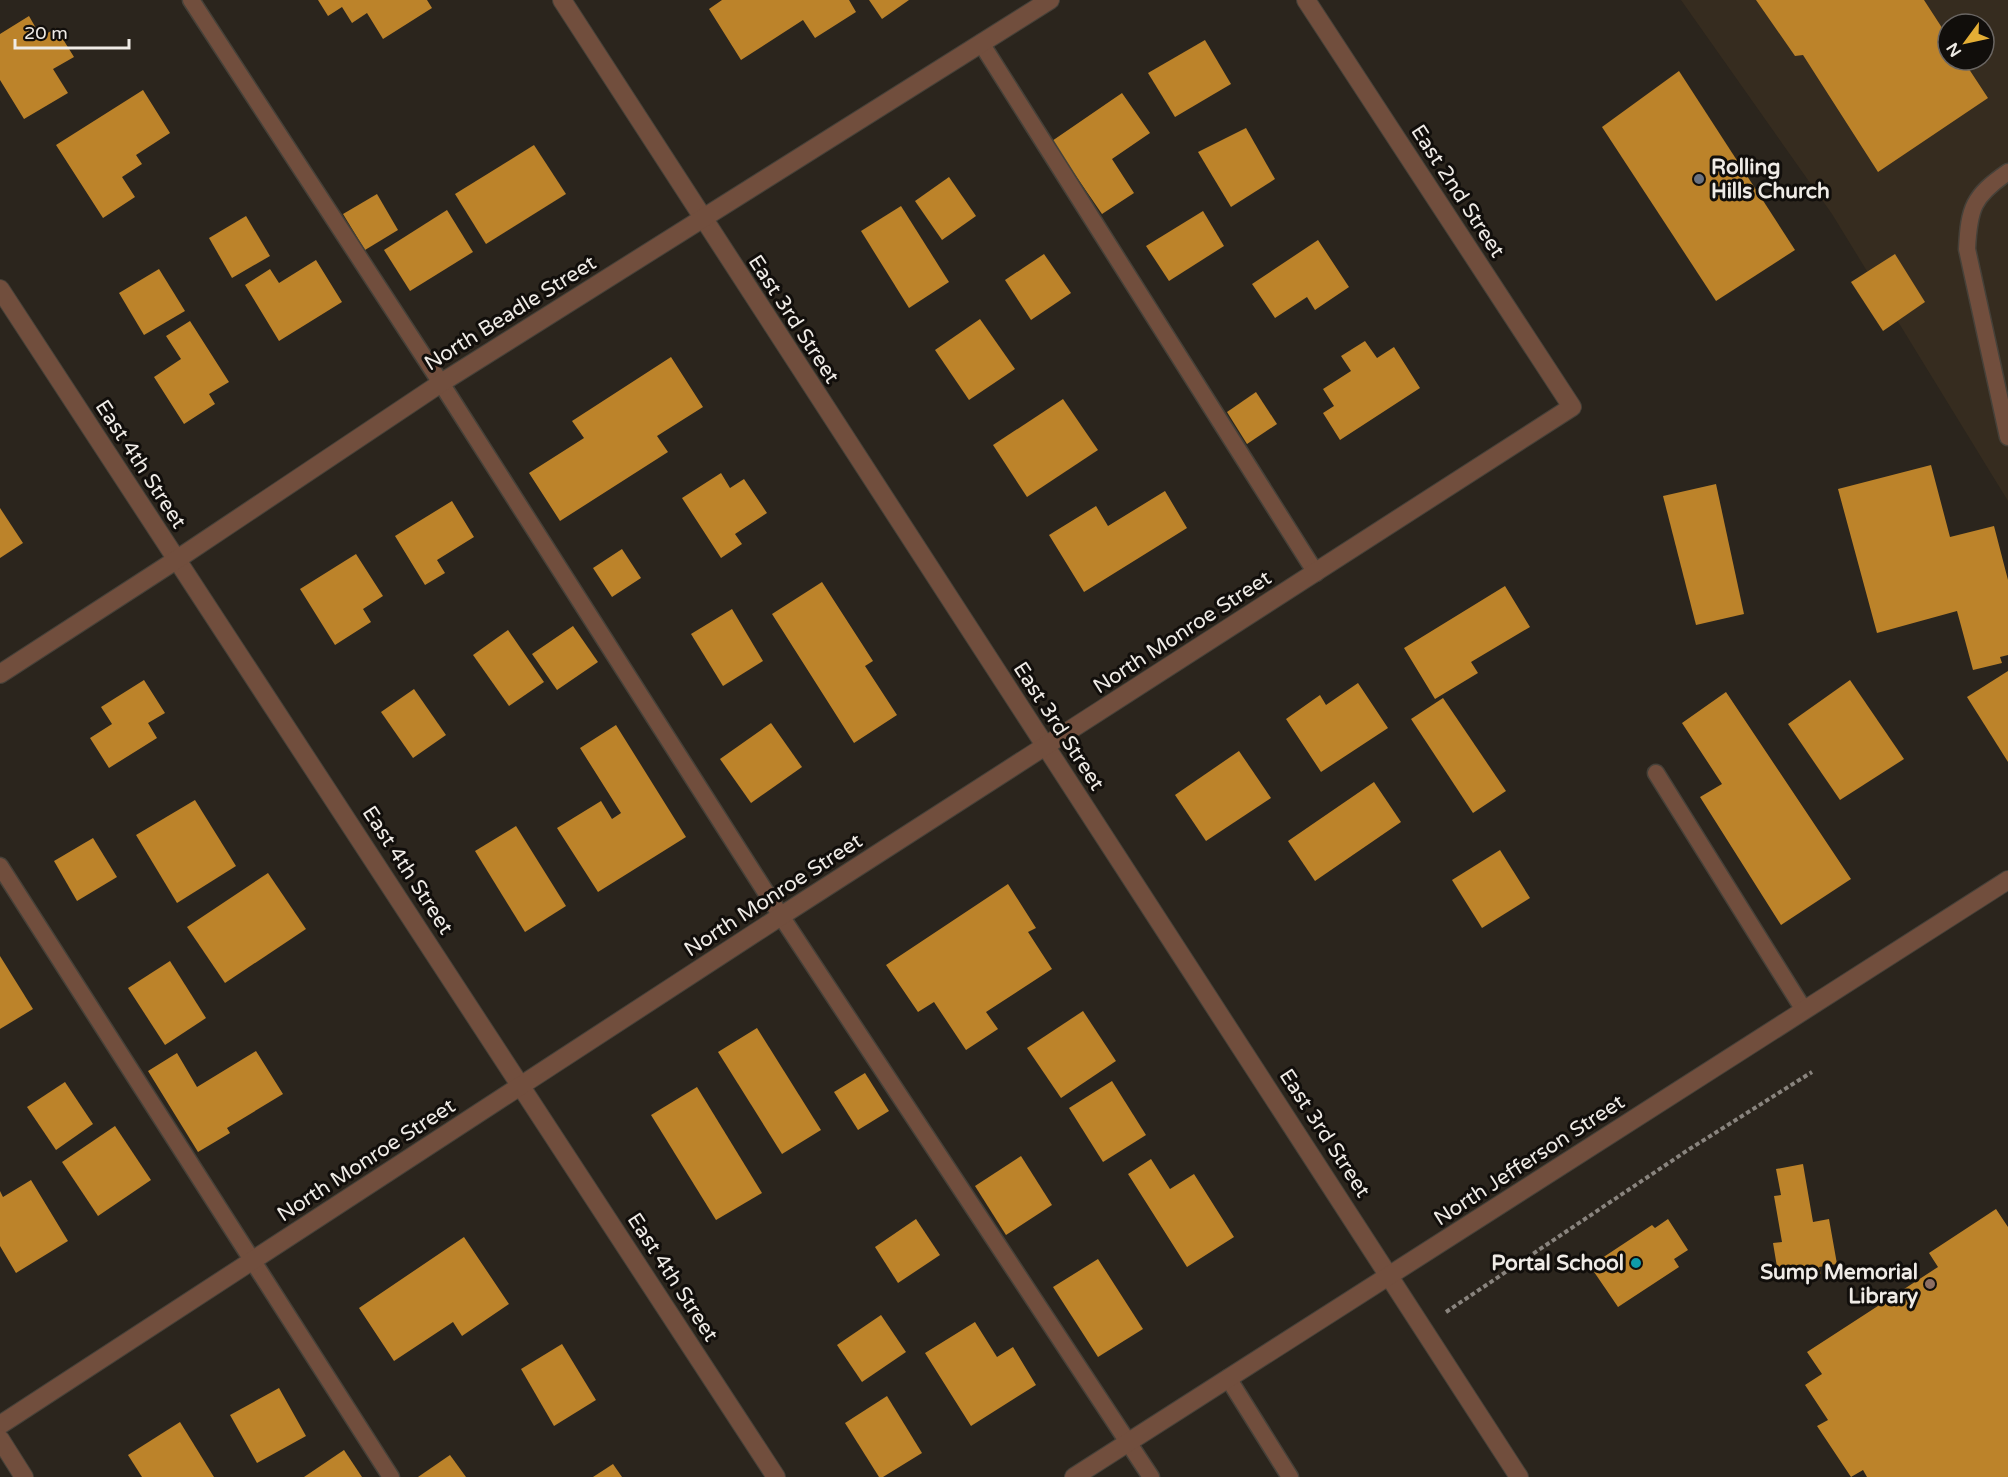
<svg xmlns="http://www.w3.org/2000/svg" width="2008" height="1477" font-family="'Varela Round',sans-serif">
<rect width="100%" height="100%" fill="#2b251d"/>
<path fill="#362c1f" fill-rule="evenodd" d="M1681 0H2008V501L1832 214ZM1948 24H1984V60H1948Z"/>
<g fill="#bc832a">
<polygon points="318,0 427,0 432,8 383,39 367,13 352,23 342,7 328,16"/>
<polygon points="722,0 849,0 856,12 815,38 803,20 741,60 709,9"/>
<polygon points="869,0 909,0 882,19"/>
<polygon points="1756,0 1924,0 1948,37 1948,60 1963,60 1988,98 1878,172 1803,55 1795,56"/>
<polygon points="29,16 41,37 56,28 74,57 53,69 68,93 24,119 0,80 0,34"/>
<polygon points="1205,40 1231,84 1175,117 1148,73"/>
<polygon points="1679,71 1795,250 1716,301 1602,127"/>
<polygon points="143,90 170,133 136,155 142,164 122,177 135,197 103,218 56,145"/>
<polygon points="1122,93 1150,133 1112,159 1134,193 1102,214 1052,141"/>
<polygon points="1246,128 1275,179 1231,207 1198,152"/>
<polygon points="534,145 566,194 486,244 455,194"/>
<polygon points="949,177 976,216 942,240 915,201"/>
<polygon points="377,194 398,230 365,250 343,214"/>
<polygon points="901,206 949,282 909,308 861,231"/>
<polygon points="447,210 473,252 410,291 384,250"/>
<polygon points="1203,211 1224,246 1169,281 1146,246"/>
<polygon points="246,216 270,256 232,278 209,238"/>
<polygon points="1318,240 1349,287 1315,310 1307,297 1275,318 1252,284"/>
<polygon points="1044,254 1071,293 1031,320 1005,280"/>
<polygon points="1895,254 1925,302 1883,331 1851,282"/>
<polygon points="316,260 342,302 279,341 245,285 270,269 279,283"/>
<polygon points="159,269 185,311 144,335 119,293"/>
<polygon points="980,319 1015,369 969,400 935,350"/>
<polygon points="190,321 229,382 209,394 215,404 184,424 154,377 181,359 166,336"/>
<polygon points="1365,341 1377,358 1394,347 1420,388 1340,440 1323,413 1334,406 1323,389 1351,371 1341,356"/>
<polygon points="671,357 703,407 657,436 668,452 560,521 529,473 584,438 572,421"/>
<polygon points="1256,392 1277,424 1247,444 1227,412"/>
<polygon points="1063,399 1098,450 1027,497 993,445"/>
<polygon points="1931,465 1950,537 1994,526 2008,580 2008,655 2000,657 2002,663 1973,670 1957,611 1877,633 1838,489"/>
<polygon points="721,473 730,488 744,479 767,513 735,534 742,544 721,558 682,498"/>
<polygon points="1716,484 1744,614 1696,625 1663,496"/>
<polygon points="1165,491 1187,528 1084,592 1049,535 1096,506 1108,526"/>
<polygon points="452,501 474,537 437,560 445,573 425,585 395,536"/>
<polygon points="0,508 23,543 0,558"/>
<polygon points="622,549 641,578 612,597 593,568"/>
<polygon points="356,554 383,596 363,609 371,622 335,645 300,589"/>
<polygon points="822,582 873,661 865,666 897,715 854,743 772,614"/>
<polygon points="1505,586 1530,627 1471,662 1478,673 1435,699 1404,648"/>
<polygon points="732,609 763,661 723,686 691,634"/>
<polygon points="573,626 598,662 557,690 532,654"/>
<polygon points="508,630 544,682 509,706 473,655"/>
<polygon points="2008,671 2008,762 1967,697"/>
<polygon points="144,680 165,713 148,723 157,738 109,768 90,738 112,724 101,707"/>
<polygon points="1850,680 1904,759 1840,800 1788,724"/>
<polygon points="1358,683 1388,728 1321,772 1286,719 1320,695 1326,705"/>
<polygon points="414,689 446,735 413,758 381,712"/>
<polygon points="1726,692 1851,879 1781,925 1700,797 1722,784 1682,723"/>
<polygon points="1443,698 1506,791 1473,813 1411,719"/>
<polygon points="771,723 802,767 751,803 720,759"/>
<polygon points="616,725 686,837 598,892 557,828 601,801 612,819 621,813 580,748"/>
<polygon points="1239,751 1271,798 1206,841 1175,795"/>
<polygon points="1374,782 1401,822 1315,881 1288,841"/>
<polygon points="195,800 236,866 177,903 136,835"/>
<polygon points="516,826 566,906 525,932 475,851"/>
<polygon points="93,838 117,877 77,901 54,861"/>
<polygon points="1500,850 1530,898 1482,928 1452,880"/>
<polygon points="268,873 306,929 225,983 187,927"/>
<polygon points="1008,884 1036,928 1028,932 1052,969 986,1012 998,1029 966,1050 934,1002 918,1012 886,965"/>
<polygon points="0,956 33,1009 0,1029"/>
<polygon points="170,961 206,1018 165,1045 128,988"/>
<polygon points="1083,1011 1116,1061 1061,1098 1027,1048"/>
<polygon points="757,1028 821,1130 782,1154 718,1052"/>
<polygon points="256,1051 283,1094 227,1128 230,1133 198,1152 148,1071 177,1053 197,1087"/>
<polygon points="865,1073 889,1111 858,1130 834,1092"/>
<polygon points="1112,1081 1146,1135 1103,1162 1069,1108"/>
<polygon points="65,1082 93,1124 56,1150 27,1107"/>
<polygon points="697,1087 762,1193 716,1220 651,1115"/>
<polygon points="115,1126 151,1180 98,1216 62,1162"/>
<polygon points="1021,1156 1052,1205 1006,1235 975,1186"/>
<polygon points="1151,1159 1170,1189 1194,1174 1234,1237 1187,1267 1128,1174"/>
<polygon points="1803,1164 1813,1222 1829,1219 1837,1264 1819,1267 1821,1274 1790,1279 1789,1271 1778,1273 1773,1243 1782,1242 1774,1196 1781,1195 1776,1169"/>
<polygon points="31,1180 68,1241 16,1273 0,1246 0,1191 3,1197"/>
<polygon points="1996,1209 2008,1227 2008,1477 1867,1477 1863,1470 1851,1477 1817,1426 1828,1420 1805,1385 1822,1374 1807,1352 1938,1267 1929,1253"/>
<polygon points="916,1219 940,1255 898,1283 875,1247"/>
<polygon points="1668,1219 1688,1250 1674,1259 1679,1267 1618,1307 1590,1266 1652,1225 1655,1228"/>
<polygon points="464,1237 509,1304 462,1336 453,1322 394,1361 359,1308"/>
<polygon points="1098,1259 1143,1329 1098,1357 1053,1287"/>
<polygon points="881,1315 906,1352 862,1382 837,1345"/>
<polygon points="975,1322 997,1357 1013,1347 1036,1385 971,1426 925,1353"/>
<polygon points="562,1344 596,1400 554,1426 521,1369"/>
<polygon points="279,1388 306,1436 257,1463 230,1415"/>
<polygon points="887,1396 922,1453 883,1477 879,1477 845,1423"/>
<polygon points="180,1422 214,1477 142,1477 128,1455"/>
<polygon points="344,1450 362,1477 304,1477"/>
<polygon points="450,1455 466,1477 418,1477"/>
<polygon points="613,1464 622,1477 593,1477"/>
</g>
<g fill="none" stroke-linecap="round" stroke-linejoin="round">
<g stroke="#464139" stroke-width="19">
<g id="service">
<polyline points="191,0 441,383 781,916 1151,1477"/>
<polyline points="981,43 1316,573"/>
<path d="M2008 172C1973 196 1969 208 1967 249L2008 437"/>
<polyline points="1656,773 1804,1010"/>
<polyline points="0,866 391,1477"/>
<polyline points="1228,1378 1290,1477"/>
</g>
</g>
<g stroke="#464139" stroke-width="20">
<g id="minor">
<path d="M562 0C879 493 1201 984 1519 1477"/>
<polyline points="0,289 776,1477"/>
<polyline points="0,674 176,560 441,383 1050,0"/>
<polyline points="0,1425 781,916 1572,407 1306,0"/>
<polyline points="0,1439 24,1477"/>
<polyline points="1074,1477 2008,880"/>
</g>
</g>
<polyline stroke="#89847e" stroke-width="4" stroke-dasharray="4.5 3" stroke-linecap="butt" points="1446,1312 1688,1150 1812,1072"/>
<use href="#service" stroke="#714e3d" stroke-width="16"/>
<use href="#minor" stroke="#714e3d" stroke-width="18"/>
</g>
<circle fill="#6b7280" stroke="#110e0b" stroke-width="2" cx="1699" cy="179" r="6"/>
<circle fill="#0f9aa8" stroke="#110e0b" stroke-width="2" cx="1636" cy="1263" r="6"/>
<circle fill="#8d6e63" stroke="#110e0b" stroke-width="2" cx="1930" cy="1284" r="6"/>
<g text-anchor="middle" stroke-width="6" stroke-linejoin="round" paint-order="stroke">
<g font-size="21" font-weight="bold" fill="#efebe6" stroke="#110e0b" text-anchor="end">
<text x="1711" y="174" text-anchor="start">Rolling<tspan x="1711" dy="24">Hills Church</tspan></text>
<text x="1624" y="1270">Portal School</text>
<text x="1918" y="1279">Sump Memorial<tspan x="1918" dy="24">Library</tspan></text>
</g>
<g font-size="21" fill="#efebe6" stroke="#110e0b">
<text transform="translate(1458 191) rotate(57)" y="7">East 2nd Street</text>
<text transform="translate(510 313) rotate(-32)" y="7">North Beadle Street</text>
<text transform="translate(794 319) rotate(57)" y="7">East 3rd Street</text>
<text transform="translate(141 464) rotate(57)" y="7">East 4th Street</text>
<text transform="translate(1182 632) rotate(-33)" y="7">North Monroe Street</text>
<text transform="translate(1059 726) rotate(57)" y="7">East 3rd Street</text>
<text transform="translate(408 870) rotate(57)" y="7">East 4th Street</text>
<text transform="translate(773 895) rotate(-33)" y="7">North Monroe Street</text>
<text transform="translate(1325 1133) rotate(57)" y="7">East 3rd Street</text>
<text transform="translate(366 1160) rotate(-33)" y="7">North Monroe Street</text>
<text transform="translate(1529 1160) rotate(-33)" y="7">North Jefferson Street</text>
<text transform="translate(673 1277) rotate(57)" y="7">East 4th Street</text>
</g>
</g>
<g transform="translate(1966 42) rotate(237)"><circle r="28" fill="#110e0b" stroke="#6a6663" stroke-width="1.5"/>
<path d="M0-4.5L10 22L0 15L-10 22Z" fill="#e4ae35"/>
<text y="-9" font-size="16" font-weight="bold" text-anchor="middle" fill="#efebe6">N</text>
</g>
<path d="M15 39v9h114v-9" fill="none" stroke="#efebe6" stroke-width="3"/>
<text x="24" y="39" font-size="18" fill="#efebe6" stroke="#110e0b" stroke-width="4.5" paint-order="stroke">20 m</text>
</svg>
